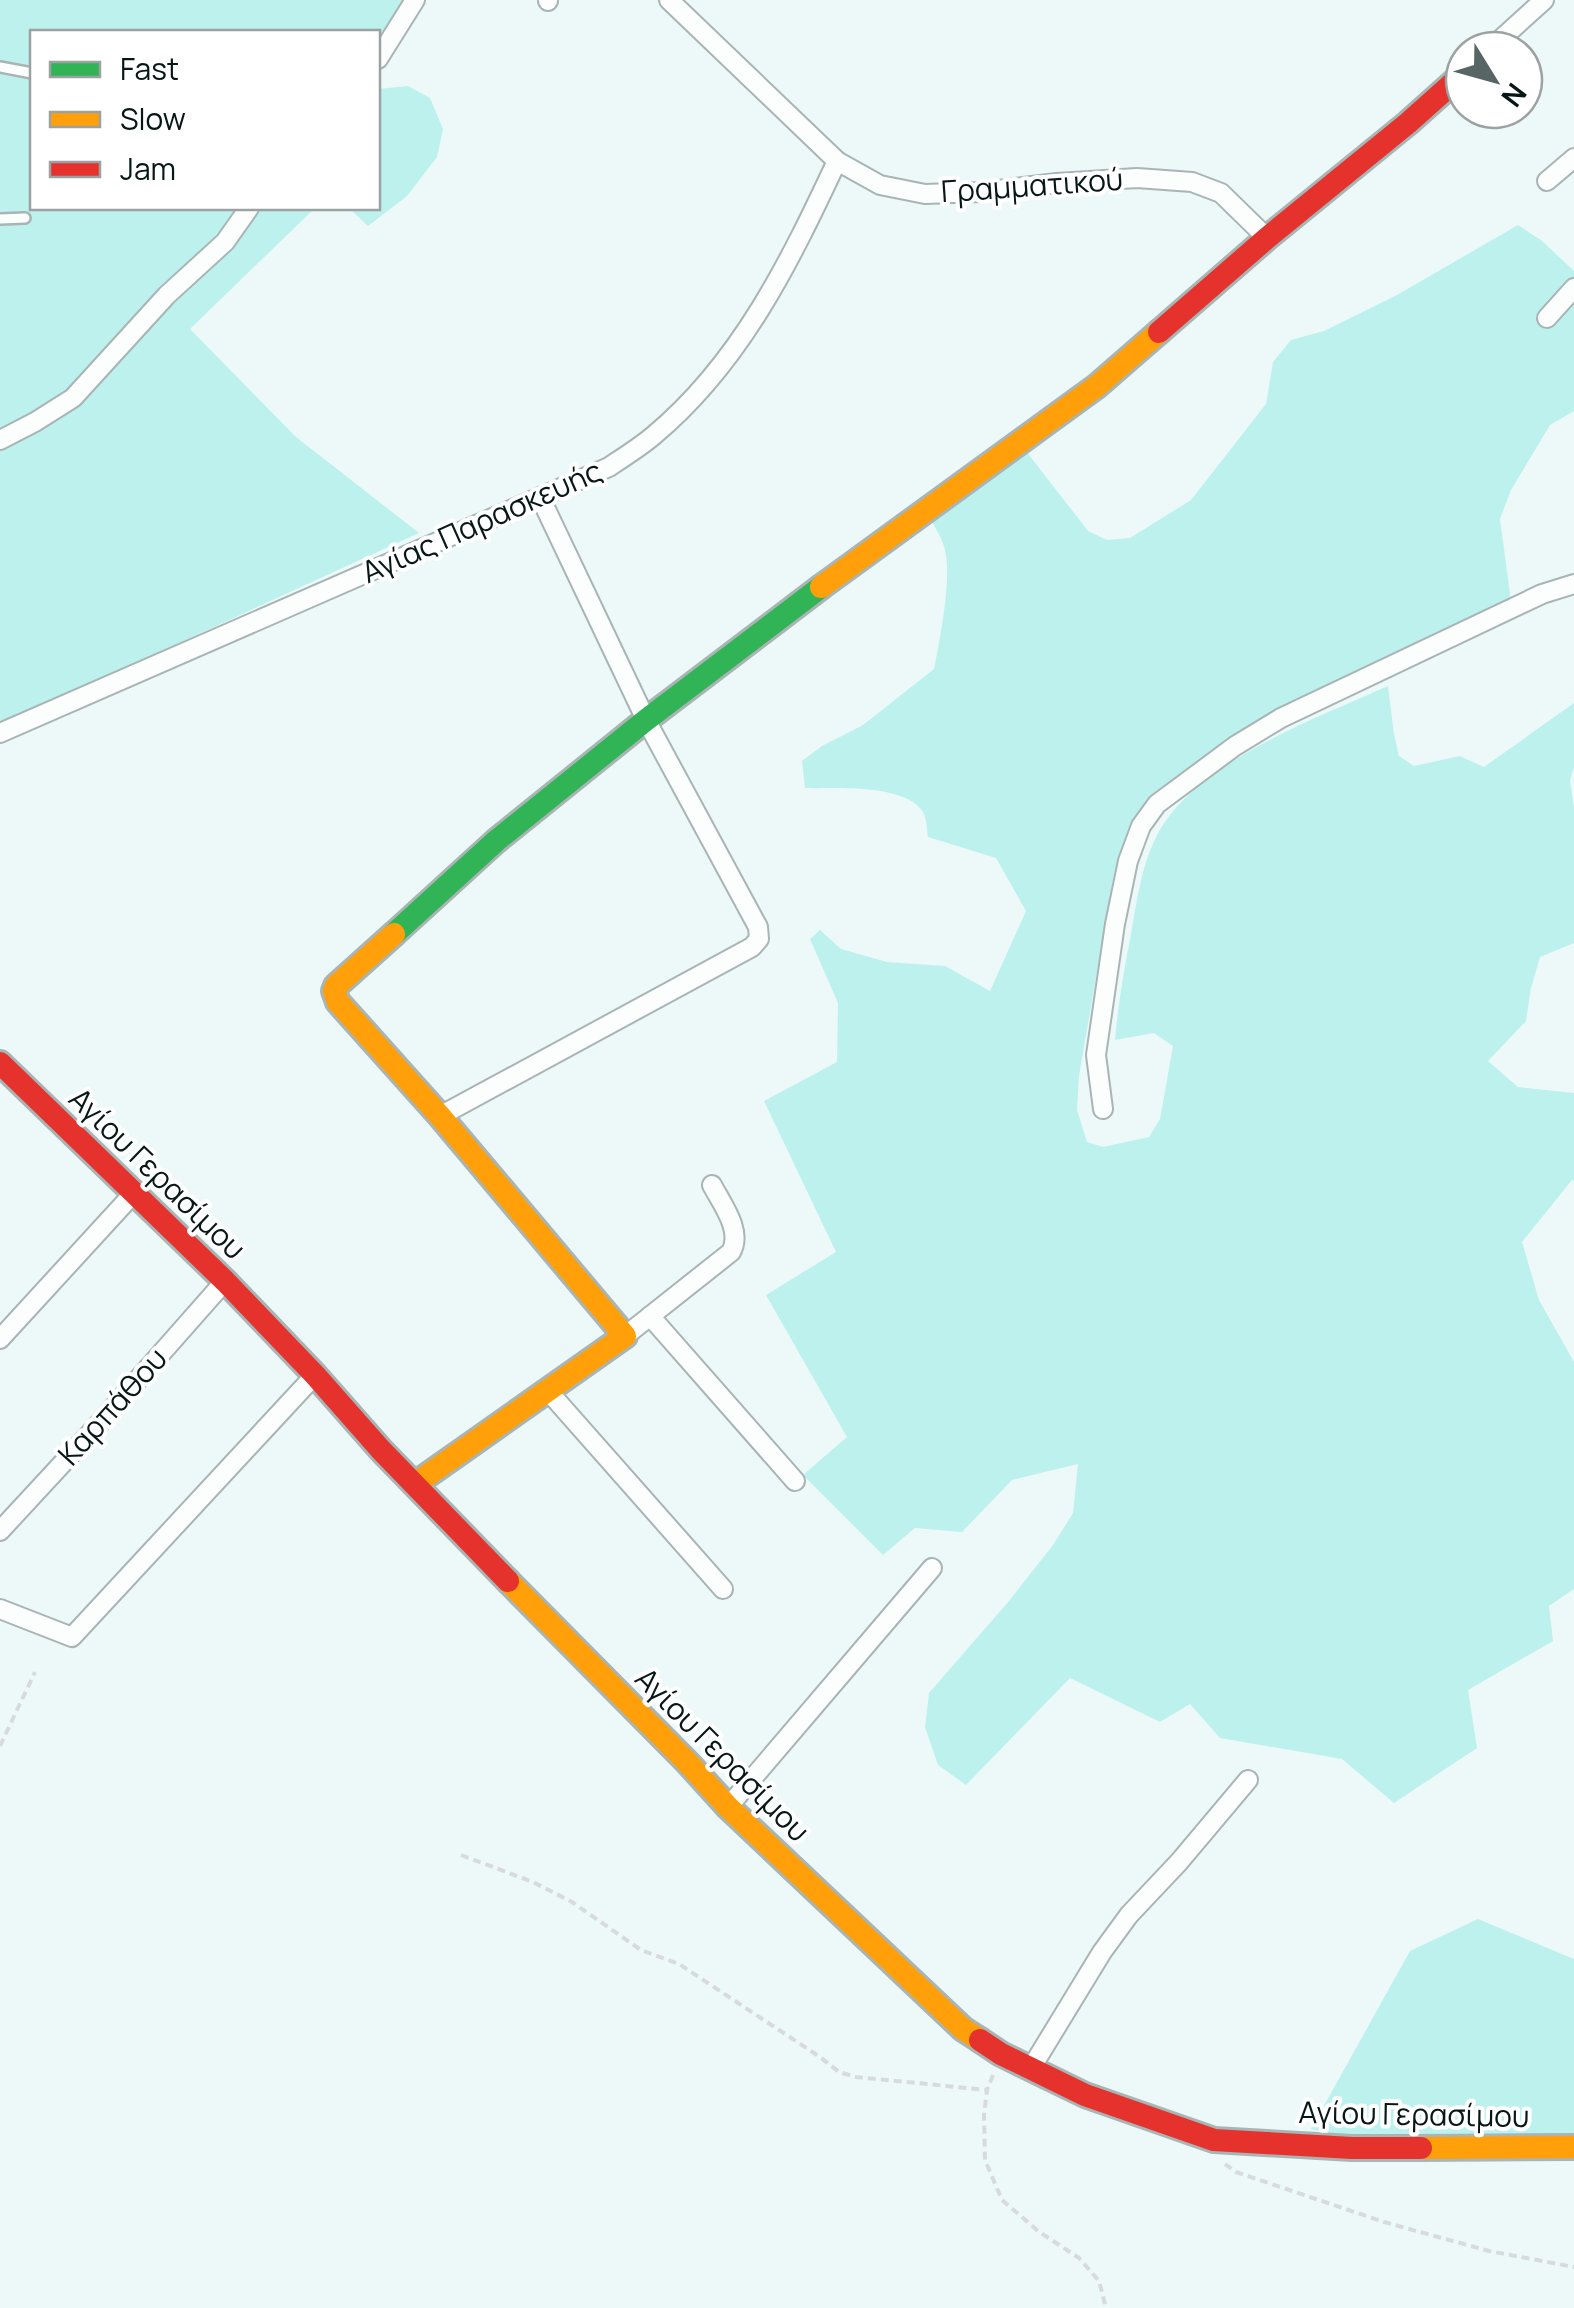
<svg xmlns="http://www.w3.org/2000/svg" width="1574" height="2308" font-family="Manrope,sans-serif">
<rect width="100%" height="100%" fill="#ecf9f8"/>
<g fill="#bdf1ee">
<polygon points="0,0 408,0 378,49 378,32 32,32 32,208 240,208 213,244 85,378 56,402 0,432"/>
<polygon points="408,86 430,98 443,129 437,157 407,196 368,226 349,208 378,208 378,89"/>
<polygon points="258,208 315,208 190,329 296,437 419,533 0,725 0,449 81,398 247,223"/>
<path d="M1518 225 1542 241 1574 271V411L1550 425 1511 490 1500 519 1511 601 1164 792 1134 816 1114 873 1079 1076 1077 1110 1087 1142 1103 1147 1149 1137 1160 1119 1173 1046 1154 1033 1115 1040C1118 1004 1124 970 1131 934 1138 895 1143 852 1167 819 1213 756 1318 717 1388 686L1394 734 1399 756 1414 766 1460 756 1484 767 1574 703V767L1570 780 1574 808V943L1540 957 1531 988 1526 1021 1488 1061 1518 1087 1574 1093V1181L1572 1180 1522 1242 1539 1300 1574 1362V1589L1549 1606 1553 1641 1468 1690 1477 1748 1394 1803 1342 1759 1220 1738 1190 1704 1160 1722 1070 1678 966 1785 938 1765 925 1727 929 1693 1009 1601 1053 1545 1073 1513 1078 1464 1012 1480 962 1532 915 1528 883 1555 803 1475 847 1437 766 1295 836 1252 764 1101 837 1062 838 1003 810 939 820 930 841 949 887 962 945 966 990 991 1026 911 996 858 928 837C927 831 927 820 924 814 908 783 835 789 805 788L802 761 822 746 863 725 934 669C940 640 952 578 945 550 943 540 936 530 932 521L1026 451 1088 531 1107 540 1130 538 1191 500 1266 404 1273 362 1291 340 1324 331 1397 295Z"/>
<polygon points="1478,1919 1574,1959 1574,2134 1332,2134 1311,2129 1410,1951"/>
</g>
<g fill="none" stroke-linecap="round" stroke-linejoin="round">
<g stroke="#a8b5b4" stroke-width="14">
<g id="lane">
<polyline points="0,67 32,73"/>
<polyline points="0,219 25,218"/>
</g>
</g>
<g stroke="#a8b5b4" stroke-width="22">
<g id="street">
<polyline points="548,0 548,1"/>
<polyline points="669,0 837,161 880,185 925,194 982,192 1057,183 1137,178 1192,182 1221,193 1267,238"/>
<polyline points="1489,50 1544,0"/>
<polyline points="378,59 415,0"/>
<polyline points="1547,181 1574,158"/>
<polyline points="1547,318 1574,288"/>
<polyline points="0,440 35,422 73,398 167,295 225,242 249,208"/>
<path d="M0 733 609 467C624 457 640 447 653 436 741 363 790 261 837 161"/>
<polyline points="1103,1109 1096,1055 1115,924 1128,861 1141,826 1157,804 1235,746 1281,718 1542,594 1574,584"/>
<polyline points="440,1116 752,947 759,939 758,927 646,720 541,499"/>
<polyline points="650,1316 795,1481"/>
<path d="M625 1336 731 1252C743 1231 722 1204 712 1185"/>
<polyline points="0,1339 133,1194"/>
<polyline points="549,1392 723,1589"/>
<polyline points="0,1531 98,1425 225,1281"/>
<polyline points="0,1609 72,1637 315,1375"/>
<polyline points="728,1807 932,1568"/>
<polyline points="1030,2070 1102,1952 1129,1915 1179,1862 1248,1780"/>
</g>
</g>
<g stroke="#a8b5b4" stroke-width="28">
<polyline id="fast" points="394,934 496,841 646,720 821,587"/>
</g>
<g stroke="#a8b5b4" stroke-width="28">
<g id="slow">
<polyline points="821,587 1097,386 1159,332"/>
<polyline points="394,934 336,986 334,991 338,1002 440,1116 625,1336 415,1484"/>
<polyline points="508,1581 688,1763 728,1807 963,2029 980,2040"/>
<polyline points="1421,2148 1574,2147"/>
</g>
</g>
<g stroke="#a8b5b4" stroke-width="28">
<g id="jam">
<polyline points="1159,332 1267,238 1408,123 1464,73"/>
<polyline points="0,1063 225,1281 315,1375 381,1450 508,1581"/>
<polyline points="980,2040 1001,2054 1085,2095 1214,2140 1352,2148 1421,2148"/>
</g>
</g>
<g stroke="#d8dbdb" stroke-width="4" stroke-dasharray="8 5" stroke-linecap="butt">
<polyline points="0,1746 35,1672"/>
<polyline points="461,1855 533,1882 572,1902 641,1950 679,1964 820,2057 839,2072 856,2077 987,2090"/>
<polyline points="993,2075 987,2090 984,2115 985,2160 1002,2200 1038,2231 1079,2258 1099,2281 1106,2308"/>
<polyline points="1225,2164 1236,2172 1384,2222 1489,2251 1574,2267"/>
</g>
<use href="#lane" stroke="#fcfefe" stroke-width="9"/>
<use href="#street" stroke="#fcfefe" stroke-width="18"/>
<use href="#fast" stroke="#30b455" stroke-width="22"/>
<use href="#slow" stroke="#ff9f0a" stroke-width="22"/>
<use href="#jam" stroke="#e5322d" stroke-width="22"/>
</g>
<g text-anchor="middle" stroke-width="8" stroke-linejoin="round" paint-order="stroke">
<g font-size="30" fill="#071716" stroke="#fff">
<text transform="translate(1032 186) rotate(-4)" y="10">Γραμματικού</text>
<text transform="translate(482 522) rotate(-24)" y="10">Αγίας Παρασκευής</text>
<text transform="translate(157 1174) rotate(44)" y="10">Αγίου Γερασίμου</text>
<text transform="translate(113 1407) rotate(-48)" y="10">Καρπάθου</text>
<text transform="translate(722 1755) rotate(45)" y="10">Αγίου Γερασίμου</text>
<text transform="translate(1414 2115) rotate(1)" y="10">Αγίου Γερασίμου</text>
</g>
</g>
<rect x="30" y="30" width="350" height="180" fill="#ffffff" stroke="#9ca2a2" stroke-width="2.5"/>
<rect x="50" y="62" width="50" height="15" fill="#30b455" stroke="#9ca2a2" stroke-width="2.5"/>
<text x="120" y="80" font-size="30" fill="#071716">Fast</text>
<rect x="50" y="112" width="50" height="15" fill="#ff9f0a" stroke="#9ca2a2" stroke-width="2.5"/>
<text x="120" y="130" font-size="30" fill="#071716">Slow</text>
<rect x="50" y="162" width="50" height="15" fill="#e5322d" stroke="#9ca2a2" stroke-width="2.5"/>
<text x="120" y="180" font-size="30" fill="#071716">Jam</text>
<g transform="translate(1494 80) rotate(127)"><circle r="48" fill="#ffffff" stroke="#9ca2a2" stroke-width="2.5"/>
<path d="M0-8L18 38L0 25L-18 38Z" fill="#576665"/>
<text y="-15" font-size="28" font-weight="bold" text-anchor="middle" fill="#071716">N</text>
</g>
</svg>
